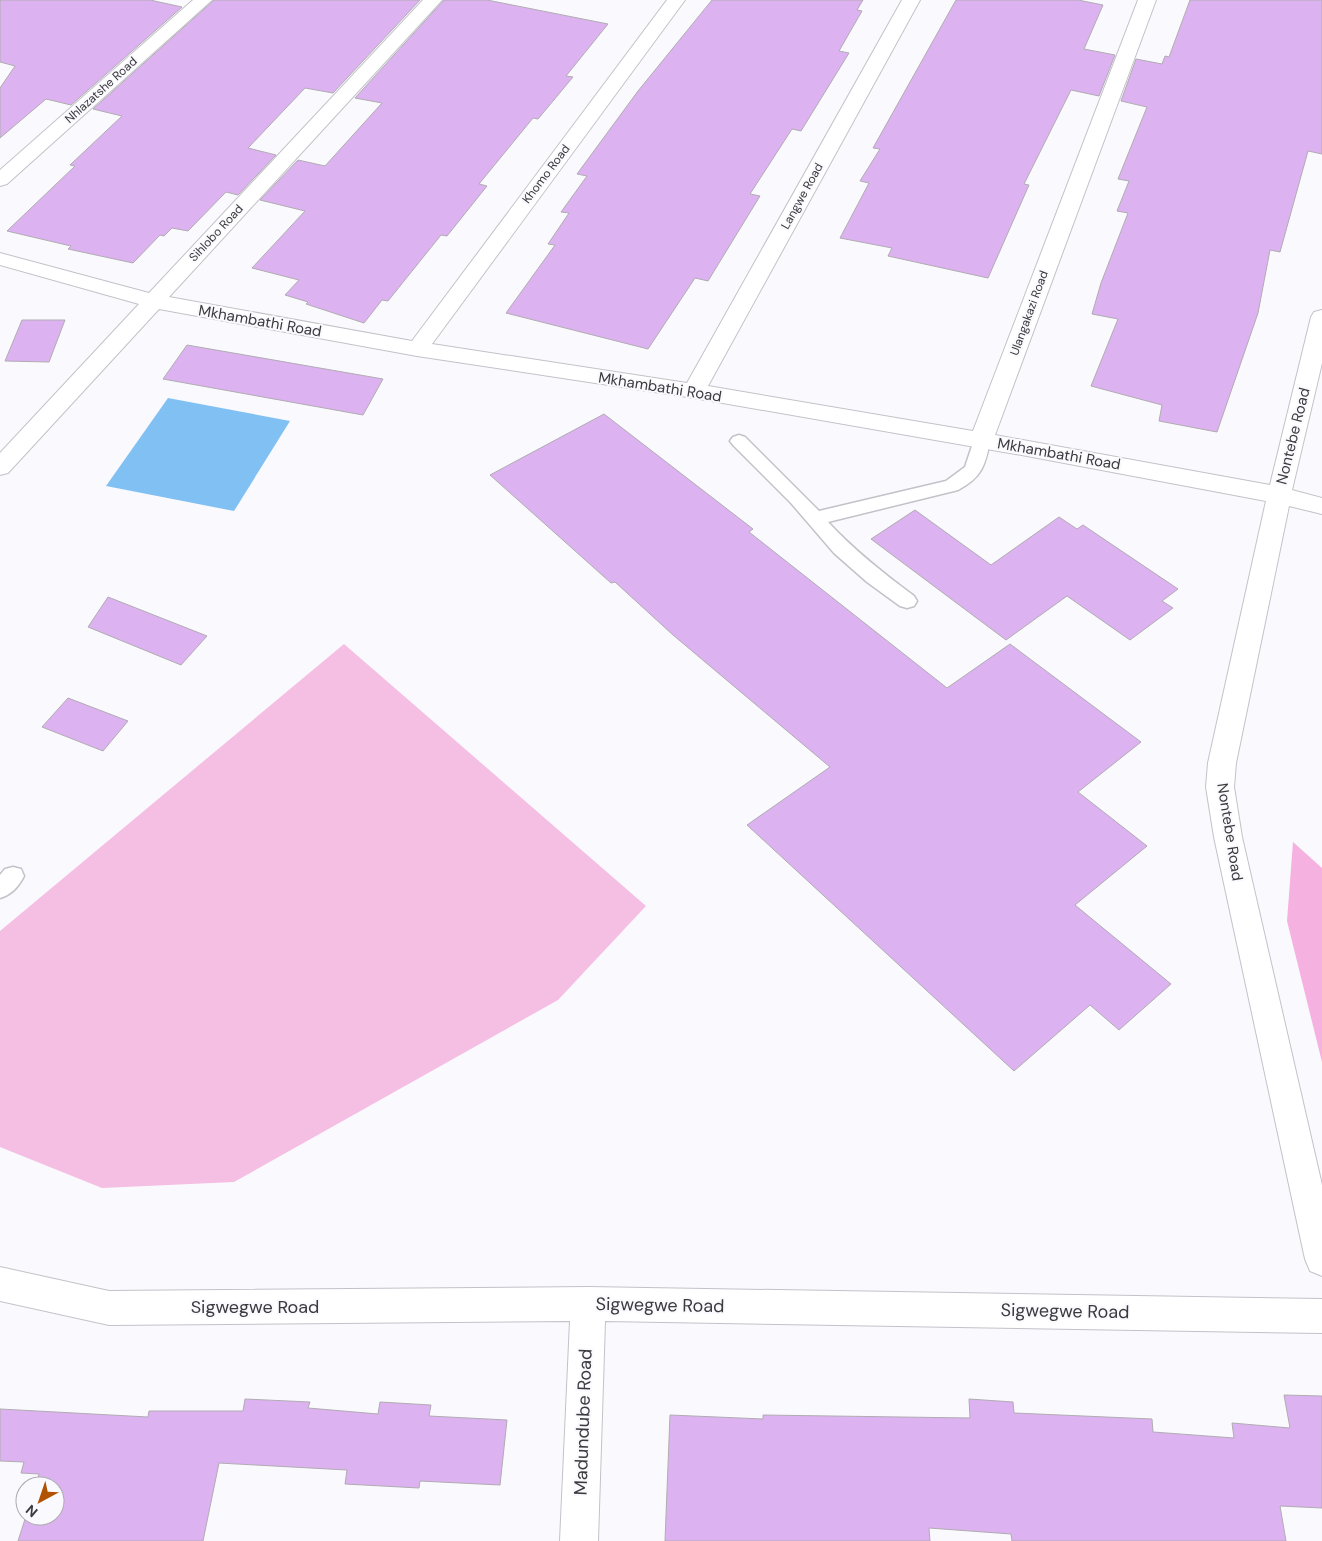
<svg xmlns="http://www.w3.org/2000/svg" width="1322" height="1541" font-family="'DM Sans',sans-serif">
<rect width="100%" height="100%" fill="#f9f9fe"/>
<polygon fill="#f5bee3" points="344,644 646,906 558,1000 234,1182 102,1188 0,1147 0,931"/>
<polygon fill="#f5b2e0" points="1293,842 1322,868 1322,1062 1287,921"/>
<polygon fill="#81c0f3" points="168,398 290,421 234,511 106,486"/>
<g fill="#ddb2f0" stroke="#b0acb2">
<polygon points="0,0 150,0 182,7 71,105 46,99 0,138 0,88 15,66 0,62"/>
<polygon points="214,0 420,0 333,93 305,88 248,148 276,155 238,195 226,192 188,231 172,228 164,236 160,235 133,263 68,249 71,246 7,231 75,166 70,165 122,116 93,109"/>
<polygon points="444,0 487,0 608,24 566,76 573,77 538,119 533,118 479,184 487,186 447,236 441,235 388,301 382,300 364,323 306,304 308,302 285,295 299,280 252,268 305,211 260,200 298,160 325,166 382,103 355,98"/>
<polygon points="712,0 863,0 857,10 862,11 839,51 849,53 801,131 792,129 750,194 760,196 708,281 695,278 648,349 506,313 555,245 548,244 569,213 561,212 587,176 577,174 638,91"/>
<polygon points="956,0 1078,0 1103,5 1084,49 1115,55 1099,96 1071,90 1024,184 1029,185 988,278 888,256 892,248 840,238 869,183 860,181 880,149 873,148"/>
<polygon points="1190,0 1322,0 1322,154 1308,151 1280,252 1270,250 1258,313 1217,432 1159,421 1162,405 1091,386 1118,319 1092,314 1101,283 1128,213 1117,211 1129,181 1118,179 1147,107 1121,101 1136,59 1162,64 1165,56 1169,57"/>
<polygon points="22,320 65,320 49,362 5,361"/>
<polygon points="187,345 383,379 363,415 163,379"/>
<polygon points="604,414 753,529 749,532 947,688 1010,644 1141,742 1078,792 1147,846 1075,905 1171,984 1119,1030 1090,1005 1014,1071 747,825 830,767 673,635 615,582 611,583 490,475"/>
<polygon points="915,510 991,565 1059,517 1077,529 1083,525 1178,589 1162,601 1173,608 1130,640 1067,596 1006,640 871,539"/>
<polygon points="108,597 207,636 181,665 88,627"/>
<polygon points="68,698 128,721 103,751 42,727"/>
<polygon points="1284,1395 1322,1396 1322,1508 1280,1506 1286,1541 1012,1541 1011,1534 929,1528 930,1541 665,1541 670,1415 763,1419 763,1415 970,1418 969,1399 1013,1402 1014,1413 1152,1419 1153,1432 1234,1438 1232,1423 1290,1428"/>
<polygon points="245,1399 310,1402 308,1408 378,1414 380,1402 431,1405 429,1416 507,1420 500,1485 420,1481 419,1488 345,1484 347,1470 219,1463 203,1541 18,1541 26,1516 55,1516 55,1486 36,1486 39,1474 21,1473 24,1462 0,1461 0,1409 148,1417 149,1411 243,1411"/>
</g>
<g fill="none" stroke-linecap="round" stroke-linejoin="round">
<g stroke="#c3c2c9" stroke-width="3">
<g id="service">
<path d="M739 435 745 437 819 511 946 481 965 467 975 437 981 435 987 437 990 441C985 466 982 477 958 490L828 522C854 550 883 573 914 596L917 601 914 606 907 608 900 606 867 582 834 553 791 503 733 445 730 441 733 437Z"/>
<path d="M13 867 21 869 24 876C19 886 11 895 0 898V875L5 869Z"/>
</g>
</g>
<g stroke="#c3c2c9" stroke-width="2">
<g id="minor">
<polygon points="193,0 212,0 7,184 0,186 0,170"/>
<polygon points="423,0 442,0 169,297 412,341 667,0 685,0 432,344 687,383 902,0 920,0 708,386 973,431 1138,0 1156,0 995,435 1270,485 1311,317 1314,312 1322,310 1322,363 1292,490 1322,498 1322,514 1289,506 1236,763 1234,787 1242,837 1322,1185 1322,1276 1310,1271 1305,1259 1214,837 1206,787 1208,763 1266,501 1027,456 694,398 417,356 159,309 8,473 0,475 0,453 139,304 0,265 0,253 149,293"/>
<polygon points="0,1267 109,1291 588,1287 1322,1299 1322,1333 605,1321 598,1541 560,1541 570,1321 109,1325 0,1301"/>
</g>
</g>
<use href="#service" fill="#fff" fill-rule="evenodd"/>
<use href="#minor" fill="#fff" fill-rule="evenodd"/>
</g>
<g text-anchor="middle" stroke-width="4" stroke-linejoin="round" paint-order="stroke">
<g font-size="12" fill="#3b3a3d" stroke="#f9f9fe">
<text transform="translate(101 90) rotate(-42)" y="4">Nhlazatshe Road</text>
<text transform="translate(546 174) rotate(-53)" y="4">Khomo Road</text>
<text transform="translate(802 196) rotate(-61)" y="4">Langwe Road</text>
<text transform="translate(216 233) rotate(-47)" y="4">Sihlobo Road</text>
<text transform="translate(1029 313) rotate(-70)" y="4">Ulangakazi Road</text>
</g>
<g font-size="15" fill="#3b3a3d" stroke="#f9f9fe">
<text transform="translate(260 321) rotate(10)" y="5">Mkhambathi Road</text>
<text transform="translate(660 387) rotate(9)" y="5">Mkhambathi Road</text>
<text transform="translate(1293 436) rotate(-76)" y="5">Nontebe Road</text>
<text transform="translate(1059 454) rotate(10)" y="5">Mkhambathi Road</text>
<text transform="translate(1230 832) rotate(81)" y="5">Nontebe Road</text>
</g>
<g font-size="18" fill="#3b3a3d" stroke="#f9f9fe">
<text transform="translate(660 1305) rotate(1)" y="6">Sigwegwe Road</text>
<text x="255" y="1313">Sigwegwe Road</text>
<text transform="translate(1065 1311) rotate(1)" y="6">Sigwegwe Road</text>
<text transform="translate(583 1422) rotate(-88)" y="6">Madundube Road</text>
</g>
</g>
<g transform="translate(40 1501) rotate(220)"><circle r="24" fill="#f9f9fe" stroke="#adadb1"/>
<path d="M0-4L9 19L0 12L-9 19Z" fill="#b15202"/>
<text y="-8" font-size="14" font-weight="bold" text-anchor="middle" fill="#3b3a3d">N</text>
</g>
</svg>
